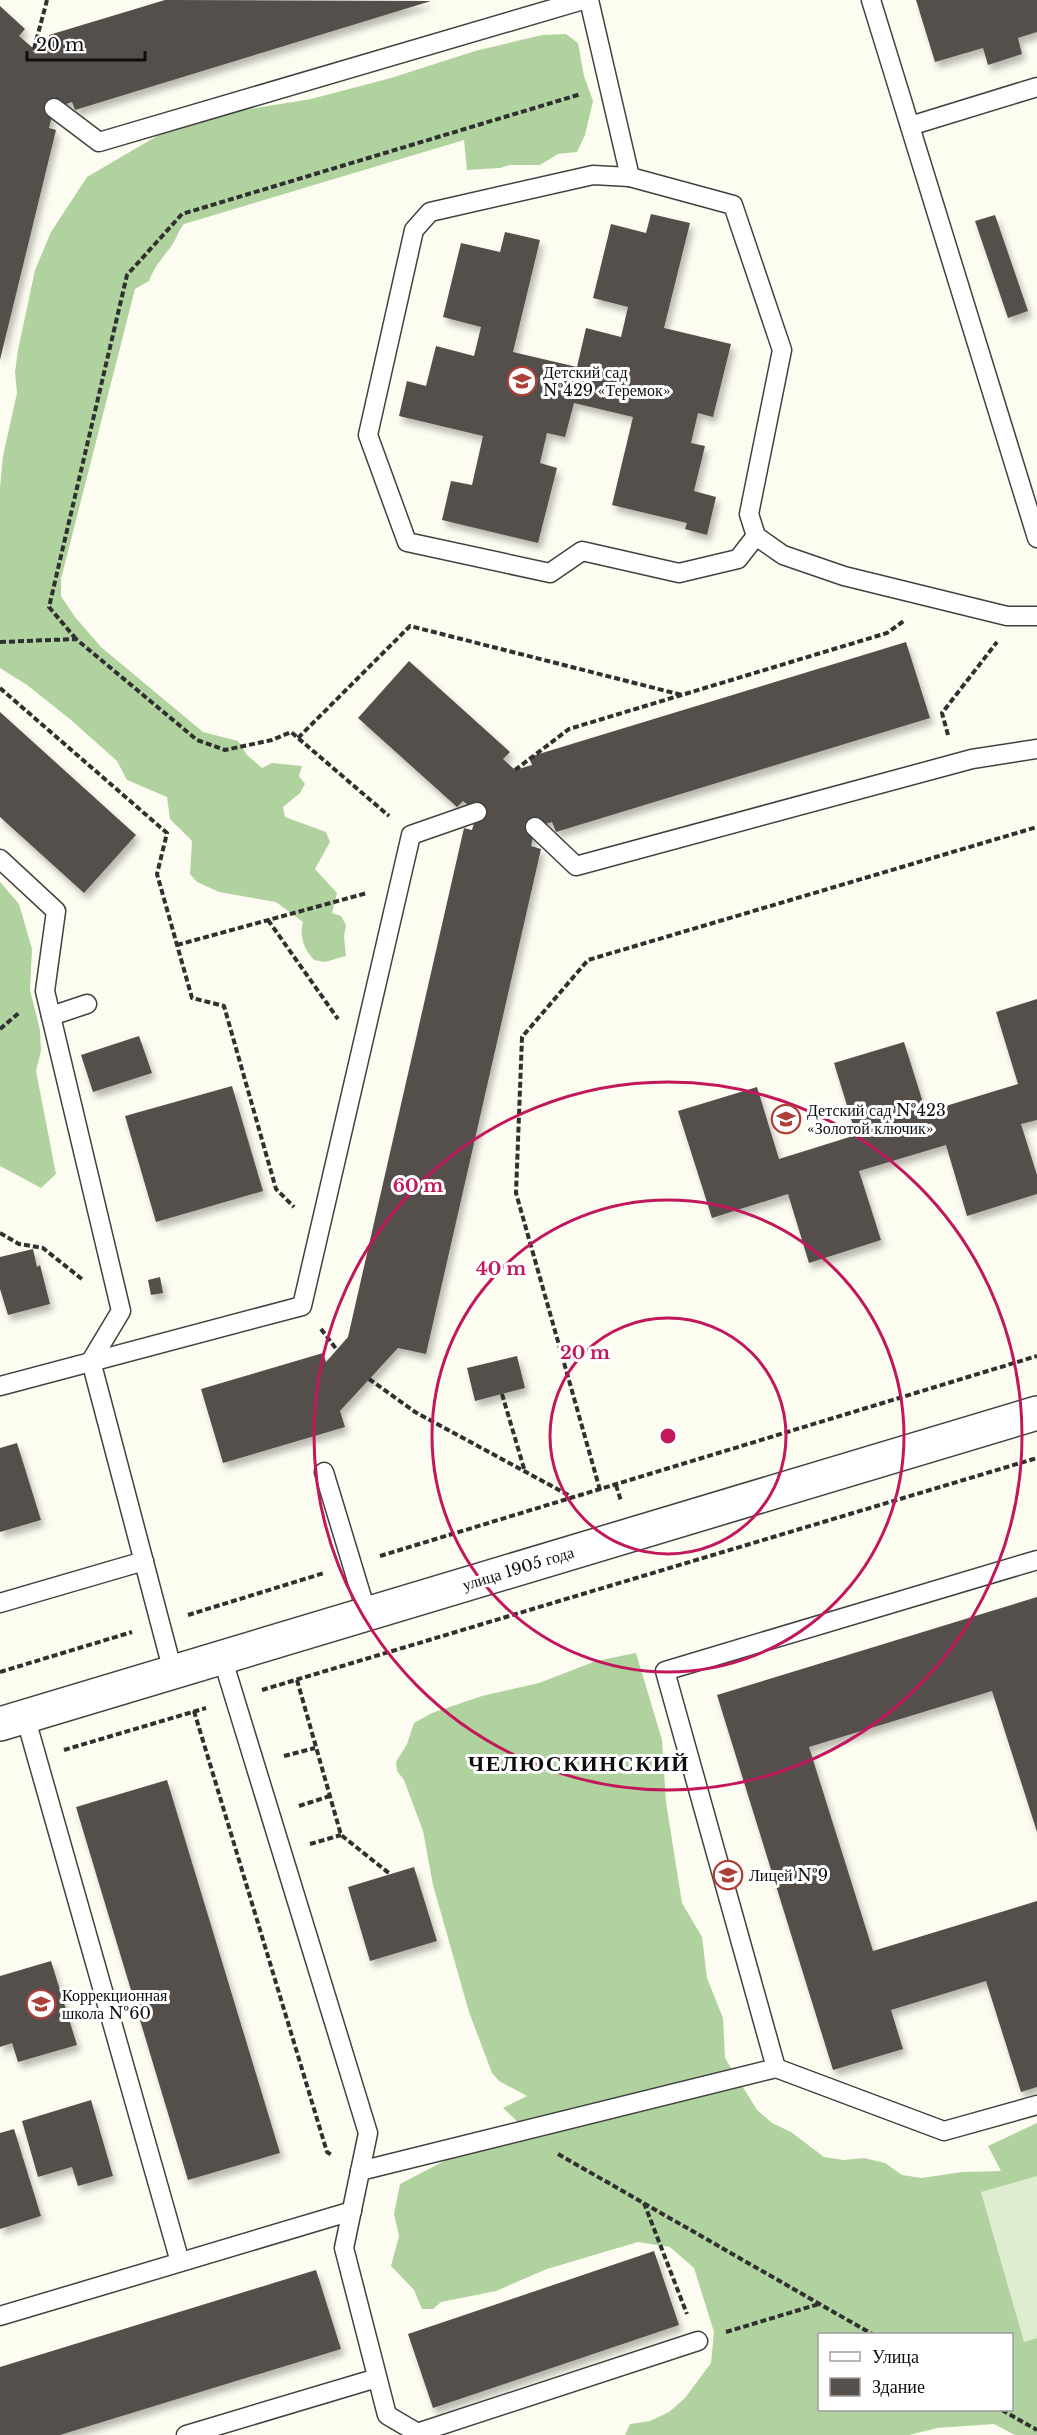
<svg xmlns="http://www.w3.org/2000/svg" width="1037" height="2435" font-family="'Libre Baskerville',serif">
<defs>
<filter id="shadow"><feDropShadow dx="3.5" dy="6" stdDeviation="3" flood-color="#0004"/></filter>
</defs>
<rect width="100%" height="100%" fill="#fdfcf1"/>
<g fill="#b0d29f" fill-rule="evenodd">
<path d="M566 34 578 43 584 76 593 101 585 135 577 152 558 154 540 165H510L500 168 467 170 464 140 184 224C178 231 177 238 172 245 163 258 155 265 149 281L135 289 61 579V596L75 617 101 647 203 732 238 741 247 755 262 768 272 763 302 766 299 776 305 784 300 793 283 807 285 817 326 832 330 842 315 869 337 893 332 913 341 916 346 925 344 936 346 956 325 962 314 960C304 949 299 937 303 922L276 902 219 892 197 882 190 874 192 841 170 819 167 797 127 780 117 761 71 720 27 685 0 668V488L3 456 17 393 15 372 18 350 35 270 51 232 87 177 157 136 170 122 311 99 391 78 475 51 542 35Z"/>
<polygon points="0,882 19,904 32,949 30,990 40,1030 41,1051 36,1071 56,1174 41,1188 0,1166"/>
<path d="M636 1653 662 1740 666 1802 682 1903 702 1937 707 1978 723 2018 725 2058 757 2110 772 2123 791 2132 824 2157 843 2160 864 2158 885 2163 902 2175 922 2178 962 2172 1001 2171 988 2146 1037 2123V2435H1015L994 2424 937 2428 909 2435H625L630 2424 650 2421 669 2412 685 2398 711 2363 714 2332 694 2268 670 2247 638 2242 547 2269 496 2291 441 2302 433 2309H422L414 2290 391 2266 399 2236 394 2214 400 2184 448 2159 533 2136 503 2108 527 2096 499 2081 492 2073 469 2012 433 1885 423 1831 404 1780 397 1771 396 1762 407 1744 414 1723 432 1713 482 1696 539 1683 596 1661ZM820 2334H1012V2410H820Z"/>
</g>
<polygon fill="#deeccf" points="1037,2176 1037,2338 1024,2342 981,2192"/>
<g fill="#55504c" filter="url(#shadow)">
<polygon points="165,0 431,1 75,110 72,102 54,108 49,128 56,130 0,360 0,6 25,29 19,36 34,49 52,44 49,35"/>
<polygon points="916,0 1037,0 1037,32 1018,38 1022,54 988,65 983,48 935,62"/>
<polygon points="651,214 690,223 664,328 731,344 713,417 698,413 691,443 705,446 694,491 716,497 707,535 685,529 687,523 612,505 633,417 574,403 565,437 547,433 540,463 557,468 538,543 442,520 451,481 472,485 483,436 399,416 407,381 426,386 436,346 474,356 481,327 443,317 461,243 500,252 505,232 540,240 513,352 577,367 586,328 621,337 628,307 593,298 611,224 646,233"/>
<polygon points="995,215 1028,311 1008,318 975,221"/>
<polygon points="906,642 930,718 556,832 552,822 535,827 531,846 541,849 426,1354 398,1348 340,1411 345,1427 223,1463 201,1389 323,1353 326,1362 348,1337 464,828 472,830 477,812 463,801 457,807 358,718 409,661 510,752 503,759 515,770 532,765 529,757"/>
<polygon points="0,712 136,835 84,893 0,817"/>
<polygon points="1037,999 1037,1120 1021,1124 1037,1175 1037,1194 967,1216 946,1145 859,1171 881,1240 809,1263 788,1194 712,1218 678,1111 757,1087 779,1159 856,1135 834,1063 904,1042 926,1112 1018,1084 996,1012"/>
<polygon points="139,1036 152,1073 93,1092 81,1055"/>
<polygon points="232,1086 263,1191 156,1222 125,1116"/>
<polygon points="33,1249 37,1267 40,1265 50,1304 8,1315 0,1289 0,1257"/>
<polygon points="160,1277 163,1293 151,1295 148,1280"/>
<polygon points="517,1356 525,1388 475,1401 467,1368"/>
<polygon points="17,1443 41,1520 0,1532 0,1448"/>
<polygon points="1037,1597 1037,1832 992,1691 809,1747 873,1951 1037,1901 1037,2087 1021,2092 986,1981 891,2010 903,2049 833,2070 717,1695"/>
<polygon points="167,1780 280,2153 188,2180 76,1807"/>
<polygon points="414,1867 437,1941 370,1961 348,1887"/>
<polygon points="51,1961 77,2045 18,2062 12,2043 0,2047 0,1976"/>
<polygon points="91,2100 113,2176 78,2186 72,2167 38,2177 22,2121"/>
<polygon points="14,2129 41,2216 0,2229 0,2133"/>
<polygon points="654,2251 679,2325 433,2408 408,2334"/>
<polygon points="316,2270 341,2349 60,2435 0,2435 0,2367"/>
</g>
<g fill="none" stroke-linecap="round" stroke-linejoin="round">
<g stroke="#414141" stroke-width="21">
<g id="lane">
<polyline points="589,0 630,177 733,205 782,350 749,514 756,536 783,555 844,576 1007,616 1037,616"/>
<polyline points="871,0 1037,538"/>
<polyline points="54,108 99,142 583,0"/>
<polyline points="910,126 1037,87"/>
<polyline points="630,177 593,175 430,212 414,230 368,435 407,542 550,573 582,551 679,573 738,559 756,536"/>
<polyline points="535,827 576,866 972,759 1037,749"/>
<polyline points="0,859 56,911 45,991 121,1311 91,1361 173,1672"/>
<polyline points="51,1016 87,1004"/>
<polyline points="0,1386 302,1306 411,835 477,812"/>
<polyline points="324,1472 367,1614"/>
<polyline points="0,1603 144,1561"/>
<polyline points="222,1657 368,2133 344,2248 387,2415 421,2435"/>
<polyline points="25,1716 180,2262"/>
<polyline points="776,2068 944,2131 1037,2105"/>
<polyline points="360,2171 776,2068 665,1671 1037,1560"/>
<polyline points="0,2316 352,2211"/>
<polyline points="417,2433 698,2341"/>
<polyline points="186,2435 377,2378"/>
</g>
</g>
<g stroke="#414141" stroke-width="36">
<polyline id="street" points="0,1724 1037,1413"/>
</g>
<g stroke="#303030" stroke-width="4" stroke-dasharray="6 3" stroke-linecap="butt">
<polyline points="34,49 47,0"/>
<polyline points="76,639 49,607 127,275 182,214 581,94"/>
<polyline points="0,642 76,639 197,740 225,750 272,740 291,732 389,816"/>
<polyline points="0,688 167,833 157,874 192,998 224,1006 276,1189 294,1207"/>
<polyline points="948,735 942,713 997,642"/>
<polyline points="298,738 410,626 682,695"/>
<polyline points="515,770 569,729 887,633 905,620"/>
<polyline points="268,920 338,1019"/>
<polyline points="177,945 367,893"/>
<polyline points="0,1029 20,1012"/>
<polyline points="0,1233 19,1244 43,1248 83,1280"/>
<polyline points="321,1329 337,1350"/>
<polyline points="369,1379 415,1412 572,1497"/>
<polyline points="502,1394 525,1472"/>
<polyline points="616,1485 621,1501"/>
<polyline points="600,1490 516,1193 522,1037 588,960 1037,827"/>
<polyline points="380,1556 1037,1356"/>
<polyline points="188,1615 324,1573"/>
<polyline points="0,1672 132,1632"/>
<polyline points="297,1680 341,1835 390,1874"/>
<polyline points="262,1690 1037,1458"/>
<polyline points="194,1711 327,2152 333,2156"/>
<polyline points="64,1750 206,1708"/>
<polyline points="284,1756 315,1748"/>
<polyline points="299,1806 330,1796"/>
<polyline points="310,1844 341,1835"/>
<polyline points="558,2154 872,2334"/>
<polyline points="644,2203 687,2314"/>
<polyline points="726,2332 819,2304"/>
<polyline points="1002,2410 1037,2430"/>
</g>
<use href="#lane" stroke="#fff" stroke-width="18"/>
<use href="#street" stroke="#fff" stroke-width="33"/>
</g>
<g fill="none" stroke="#c2185b" stroke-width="3">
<circle cx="668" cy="1436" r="118"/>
<circle cx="668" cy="1436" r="236"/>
<circle cx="668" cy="1436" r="354"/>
</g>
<defs>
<g id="school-ring" transform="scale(1.5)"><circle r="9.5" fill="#fff" stroke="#ac4038" stroke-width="1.5"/><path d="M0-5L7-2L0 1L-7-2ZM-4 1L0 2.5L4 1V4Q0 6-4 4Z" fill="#ac4038"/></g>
</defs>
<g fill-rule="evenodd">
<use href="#school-ring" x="522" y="381"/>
<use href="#school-ring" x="786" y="1119"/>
<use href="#school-ring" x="728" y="1875"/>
<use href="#school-ring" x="41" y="2004"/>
</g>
<g text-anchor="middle" stroke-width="6" stroke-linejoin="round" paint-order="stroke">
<g font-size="16" fill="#0e0e0e" stroke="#fff" text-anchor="start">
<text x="543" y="378">Детский сад<tspan x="543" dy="18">№429 «Теремок»</tspan></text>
<text x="807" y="1116">Детский сад №423<tspan x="807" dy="18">«Золотой ключик»</tspan></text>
<text x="749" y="1881">Лицей №9</text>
<text x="62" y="2001">Коррекционная<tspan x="62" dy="18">школа №60</tspan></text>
</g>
<g font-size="16" fill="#0e0e0e" stroke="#fff">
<text transform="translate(518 1568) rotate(-17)" y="6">улица 1905 года</text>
</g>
<g font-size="22" font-weight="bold" letter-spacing="1.5" fill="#0e0e0e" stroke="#fff">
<text x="579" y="1771">ЧЕЛЮСКИНСКИЙ</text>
</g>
</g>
<circle cx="668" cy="1436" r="9" fill="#c2185b" stroke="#fff" stroke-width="3"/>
<g font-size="18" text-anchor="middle" font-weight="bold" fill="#c2185b" stroke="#fff" stroke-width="6" stroke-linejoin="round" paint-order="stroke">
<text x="418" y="1192">60 m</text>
<text x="501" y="1275">40 m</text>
<text x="585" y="1359">20 m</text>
</g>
<rect x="818" y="2333" width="195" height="78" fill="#ffffff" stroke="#9f9f9f" stroke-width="1.5"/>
<rect x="830" y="2352" width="30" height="9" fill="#ffffff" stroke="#9f9f9f" stroke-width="1.5"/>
<text x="872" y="2363" font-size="18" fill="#0e0e0e">Улица</text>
<rect x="830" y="2378" width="30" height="18" fill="#55504c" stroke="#9f9f9f" stroke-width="1.5"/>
<text x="872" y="2393" font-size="18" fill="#0e0e0e">Здание</text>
<path d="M27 51v9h118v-9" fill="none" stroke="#0e0e0e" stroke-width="3"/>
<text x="36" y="51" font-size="18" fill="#0e0e0e" stroke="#ffffff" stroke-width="4.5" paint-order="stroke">20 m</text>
</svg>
